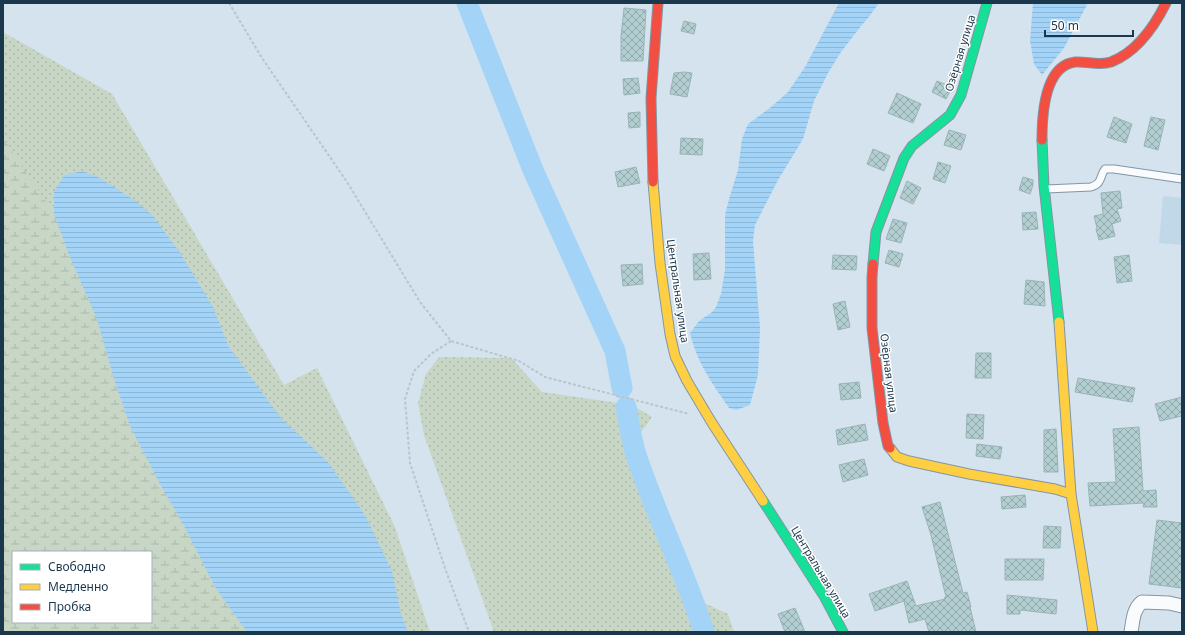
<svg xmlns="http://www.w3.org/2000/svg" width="1185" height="635" font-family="'Noto Sans',sans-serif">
<defs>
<pattern id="grass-dots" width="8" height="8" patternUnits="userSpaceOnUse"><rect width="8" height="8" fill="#c8d6c5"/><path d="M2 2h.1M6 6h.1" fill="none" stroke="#abb8ab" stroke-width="1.8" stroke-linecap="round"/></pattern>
<pattern id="wetland-marsh" width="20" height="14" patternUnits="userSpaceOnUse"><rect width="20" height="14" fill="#c8d6c5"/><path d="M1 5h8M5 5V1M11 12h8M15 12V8" fill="none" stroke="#abb8ab"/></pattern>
<pattern id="water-rules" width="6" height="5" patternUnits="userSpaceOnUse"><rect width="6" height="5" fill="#a3d4f8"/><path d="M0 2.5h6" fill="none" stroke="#8cb7d6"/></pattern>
<pattern id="building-cross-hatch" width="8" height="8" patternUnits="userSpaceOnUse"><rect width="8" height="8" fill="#b3ced0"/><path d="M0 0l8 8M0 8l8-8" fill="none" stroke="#91a8ab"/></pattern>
</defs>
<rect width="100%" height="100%" fill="#d4e3ee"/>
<polygon fill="#c1d8e9" points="1163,196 1182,198 1182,245 1159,243"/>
<g fill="url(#grass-dots)" fill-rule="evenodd">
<path d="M3 32 112 94 284 385 317 368 395 527 430 632H3ZM13 552H151V622H13Z"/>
<polygon points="439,357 511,358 542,392 632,405 652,417 627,452 646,506 693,598 728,614 734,632 494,632 424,435 418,403 426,374"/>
</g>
<path fill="url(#wetland-marsh)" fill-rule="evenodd" d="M4 139 54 214 69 255 97 319 115 382 130 426 161 486 183 524 215 587 247 632H3V142ZM13 552H151V622H13Z"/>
<g fill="url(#water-rules)">
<path d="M839 3H879L868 18 861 26 841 52 828 73 814 101 803 139 778 180 755 225 753 241 760 328 758 375 750 405 736 410 729 408C713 385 696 361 690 333L699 321 711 313 716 307 721 294 725 270V215L729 199 738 170 742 139 748 124 771 107 788 92 805 67Z"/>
<polygon points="1033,3 1088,3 1064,48 1042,75 1034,64 1030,41"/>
<polygon points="83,171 102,179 137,202 153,216 179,251 213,307 229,347 281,418 328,462 365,515 392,571 401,614 408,632 247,632 215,587 183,524 161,486 130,426 115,382 97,319 69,255 54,214 54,192 64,175"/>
</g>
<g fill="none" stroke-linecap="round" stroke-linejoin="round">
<g stroke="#a3d4f8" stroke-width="21">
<polyline points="467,3 533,170 615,351 622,388"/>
<path d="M626 407C629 422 631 439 636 455 656 515 685 572 704 632"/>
</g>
</g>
<g fill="url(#building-cross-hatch)" stroke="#99b4b6">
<polygon points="624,8 646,10 643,61 621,61 621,37"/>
<polygon points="684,21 696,24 694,34 681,31"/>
<polygon points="684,72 692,73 687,97 670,94 674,73"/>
<polygon points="638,78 640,93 624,95 623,79"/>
<polygon points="937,81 952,87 946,99 932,92"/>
<polygon points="897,93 921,104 913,123 888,113"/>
<polygon points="640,112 640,127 629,128 628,113"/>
<polygon points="1114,117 1132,124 1126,143 1107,137"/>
<polygon points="1151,117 1165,120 1158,150 1144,146"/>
<polygon points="949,130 966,135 961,150 944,145"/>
<polygon points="681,138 703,139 702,155 680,154"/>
<polygon points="873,149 890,156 884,171 867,164"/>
<polygon points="938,162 951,166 945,183 933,179"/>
<polygon points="636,167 640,183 618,187 615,172"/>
<polygon points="1023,177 1033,180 1033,185 1030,194 1019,190"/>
<polygon points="907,181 921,188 913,204 900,198"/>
<polygon points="1120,191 1122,208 1117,209 1121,221 1112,224 1115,236 1099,240 1096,229 1097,228 1094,216 1103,214 1101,193"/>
<polygon points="1036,212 1038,229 1023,230 1022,213"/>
<polygon points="893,219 907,223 901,243 886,239"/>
<polygon points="889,250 903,254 899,267 885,263"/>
<polygon points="709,253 711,279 694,280 693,254"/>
<polygon points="833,255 857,256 856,270 832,269"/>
<polygon points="1129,255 1132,281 1117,283 1114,257"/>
<polygon points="642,264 643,284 623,286 621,265"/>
<polygon points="1026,280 1044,282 1045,306 1024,304"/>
<polygon points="845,301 850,327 838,330 833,304"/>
<polygon points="976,353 991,353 991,378 975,378"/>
<polygon points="1078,378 1135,388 1132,402 1075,392"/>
<polygon points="859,382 861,398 841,400 839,384"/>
<polygon points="1182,397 1182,416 1160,421 1155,404"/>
<polygon points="967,414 984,415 983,439 966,438"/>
<polygon points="865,424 868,440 838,445 836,430"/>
<polygon points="1139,427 1143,491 1156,490 1157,507 1143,507 1144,503 1090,506 1088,483 1116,482 1113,429"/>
<polygon points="1056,429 1058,472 1044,472 1044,430"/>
<polygon points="977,444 1002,447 1000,459 976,456"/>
<polygon points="864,459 868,475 843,482 839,465"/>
<polygon points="1025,495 1026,507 1002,509 1001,497"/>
<polygon points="940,502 963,593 967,592 971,607 970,607 976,632 929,632 925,619 909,623 904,601 875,611 869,594 907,581 916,606 945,599 944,598 946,597 931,535 922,507"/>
<polygon points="1157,520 1182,523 1182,588 1149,584"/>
<polygon points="1044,526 1061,527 1060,548 1043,548"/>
<polygon points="1005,559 1044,559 1043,580 1005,580"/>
<polygon points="1007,595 1057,600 1056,614 1020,610 1020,614 1007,614"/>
<polygon points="795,608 805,632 785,632 778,614"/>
</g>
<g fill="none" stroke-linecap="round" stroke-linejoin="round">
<g stroke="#8296a4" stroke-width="9">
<path id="lane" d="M1046 189 1091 187C1103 183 1099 177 1105 169H1114L1182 179"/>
</g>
<g stroke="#8296a4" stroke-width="15">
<path id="street" d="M1131 632C1133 621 1133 609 1142 602L1169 603 1182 606"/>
</g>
<g stroke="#8296a4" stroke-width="11">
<g id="fast">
<polyline points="1042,140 1044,186 1059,322"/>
<polyline points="873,264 876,232 904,158 912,146 950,115 961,95 987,3"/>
<polyline points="763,501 824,596 843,632"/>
</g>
</g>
<g stroke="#8296a4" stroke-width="11">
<g id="slow">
<polyline points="653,182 660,263 670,334 675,356 687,381 712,423 763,501"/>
<polyline points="1059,322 1071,494"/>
<polyline points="890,448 897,457 909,461 969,474 1055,489 1071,494 1093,632"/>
</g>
</g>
<g stroke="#8296a4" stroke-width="11">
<g id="jam">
<path d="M1042 140C1042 117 1044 66 1075 62 1087 61 1099 66 1111 62 1137 52 1154 27 1166 3"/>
<polyline points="653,182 651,98 658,3"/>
<polyline points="873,264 872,277 872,328 883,423 888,446 890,448"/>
</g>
</g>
<g stroke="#bcc4cb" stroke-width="2" stroke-dasharray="3 2" stroke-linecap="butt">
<polyline points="229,3 262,58 347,182 420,302 451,341 519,361 545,377 689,414"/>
<polyline points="451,341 431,354 414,371 405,399 410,463 446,571 469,632"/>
</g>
<use href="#lane" stroke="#f9fbfc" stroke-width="7"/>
<use href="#street" stroke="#f9fbfc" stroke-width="13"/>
<use href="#fast" stroke="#16e098" stroke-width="9"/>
<use href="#slow" stroke="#ffcf43" stroke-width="9"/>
<use href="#jam" stroke="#f24e42" stroke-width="9"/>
</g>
<g text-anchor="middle" stroke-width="3" stroke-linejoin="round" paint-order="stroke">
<g font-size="11" fill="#1b374b" stroke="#fff">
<text transform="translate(960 53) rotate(-73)" y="4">Озёрная улица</text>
<text transform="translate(678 291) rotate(82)" y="4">Центральная улица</text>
<text transform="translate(889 373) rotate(83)" y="4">Озёрная улица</text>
<text transform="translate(821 572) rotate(59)" y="4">Центральная улица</text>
</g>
</g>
<rect width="1185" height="635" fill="none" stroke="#1b374b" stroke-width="8"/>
<rect x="12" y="551" width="140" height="72" fill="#ffffff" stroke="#a4afb7"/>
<rect x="20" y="564" width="20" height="6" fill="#16e098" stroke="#a4afb7"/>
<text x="48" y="571" font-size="12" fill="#1b374b">Свободно</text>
<rect x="20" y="584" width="20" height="6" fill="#ffcf43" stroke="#a4afb7"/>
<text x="48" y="591" font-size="12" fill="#1b374b">Медленно</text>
<rect x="20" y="604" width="20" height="6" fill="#f24e42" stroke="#a4afb7"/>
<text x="48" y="611" font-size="12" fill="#1b374b">Пробка</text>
<path d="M1045 30v6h88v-6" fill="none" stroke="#1b374b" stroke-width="2"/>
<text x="1051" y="30" font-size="12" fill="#1b374b" stroke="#ffffff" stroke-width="3" paint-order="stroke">50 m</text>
</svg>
